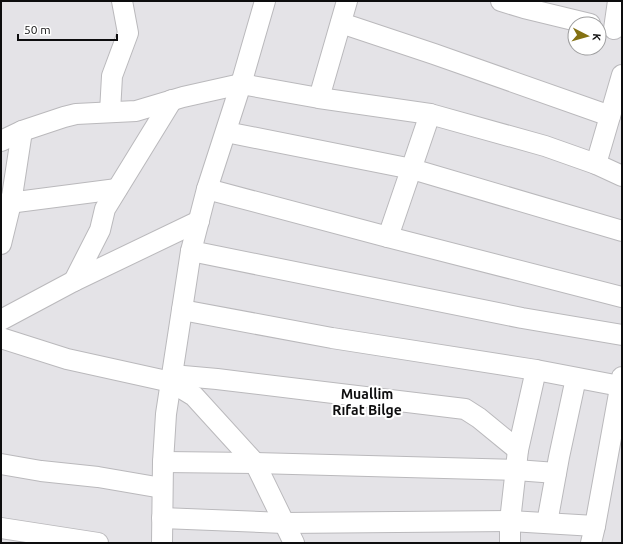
<svg xmlns="http://www.w3.org/2000/svg" width="623" height="544" font-family="Ubuntu,sans-serif">
<rect width="100%" height="100%" fill="#e4e3e7"/>
<g fill="none" stroke-linecap="round" stroke-linejoin="round">
<g stroke="#bab9bc" stroke-width="22">
<g id="minor">
<polyline points="501,1 524,8 590,24"/>
<polyline points="341,23 434,54 610,116"/>
<polyline points="614,29 618,1"/>
<polyline points="319,98 347,1"/>
<polyline points="110,112 112,76 128,33 122,1"/>
<polyline points="226,132 412,169 622,231"/>
<polyline points="1,141 22,131 64,117 76,114 136,111 183,97 241,84 319,98 430,114 545,146 596,164 622,176"/>
<polyline points="596,164 622,75"/>
<polyline points="207,189 388,237 622,297"/>
<polyline points="1,204 117,189"/>
<polyline points="388,237 430,114"/>
<polyline points="1,244 11,203 22,131"/>
<polyline points="191,251 522,318 622,335"/>
<polyline points="74,281 100,230 105,209 172,100"/>
<polyline points="182,310 332,338 536,370 620,386"/>
<polyline points="1,320 74,281 199,221"/>
<polyline points="1,338 67,359 171,382 194,396 255,463 294,543"/>
<polyline points="172,375 217,379 465,409 479,418 518,450"/>
<polyline points="163,462 255,463 516,470 556,473"/>
<polyline points="1,464 41,471 98,477 162,488"/>
<polyline points="162,518 284,523 510,521 595,526"/>
<polyline points="547,523 559,457 576,378"/>
<polyline points="1,528 98,543"/>
<polyline points="162,543 163,462 166,414 191,251 207,189 241,84 265,1"/>
<polyline points="510,543 510,521 518,450 536,370"/>
<polyline points="591,543 595,526 622,377"/>
</g>
</g>
<use href="#minor" stroke="#fff" stroke-width="20"/>
</g>
<g text-anchor="middle" stroke-width="4" stroke-linejoin="round" paint-order="stroke">
<g font-size="14" font-weight="bold" fill="#0d0d0e" stroke="#fff">
<text x="367" y="399">Muallim<tspan x="367" dy="16">Rıfat Bilge</tspan></text>
</g>
</g>
<rect width="623" height="544" fill="none" stroke="#0d0d0e" stroke-width="4"/>
<g transform="translate(587 36) rotate(96)"><circle r="19" fill="#ffffff" stroke="#9e9e9f"/>
<path d="M0-3L7 15L0 10L-7 15Z" fill="#847112"/>
<text y="-6" font-size="11" font-weight="bold" text-anchor="middle" fill="#0d0d0e">K</text>
</g>
<path d="M18 34v6h99v-6" fill="none" stroke="#0d0d0e" stroke-width="2"/>
<text x="24" y="34" font-size="12" fill="#0d0d0e" stroke="#ffffff" stroke-width="3" paint-order="stroke">50 m</text>
</svg>
